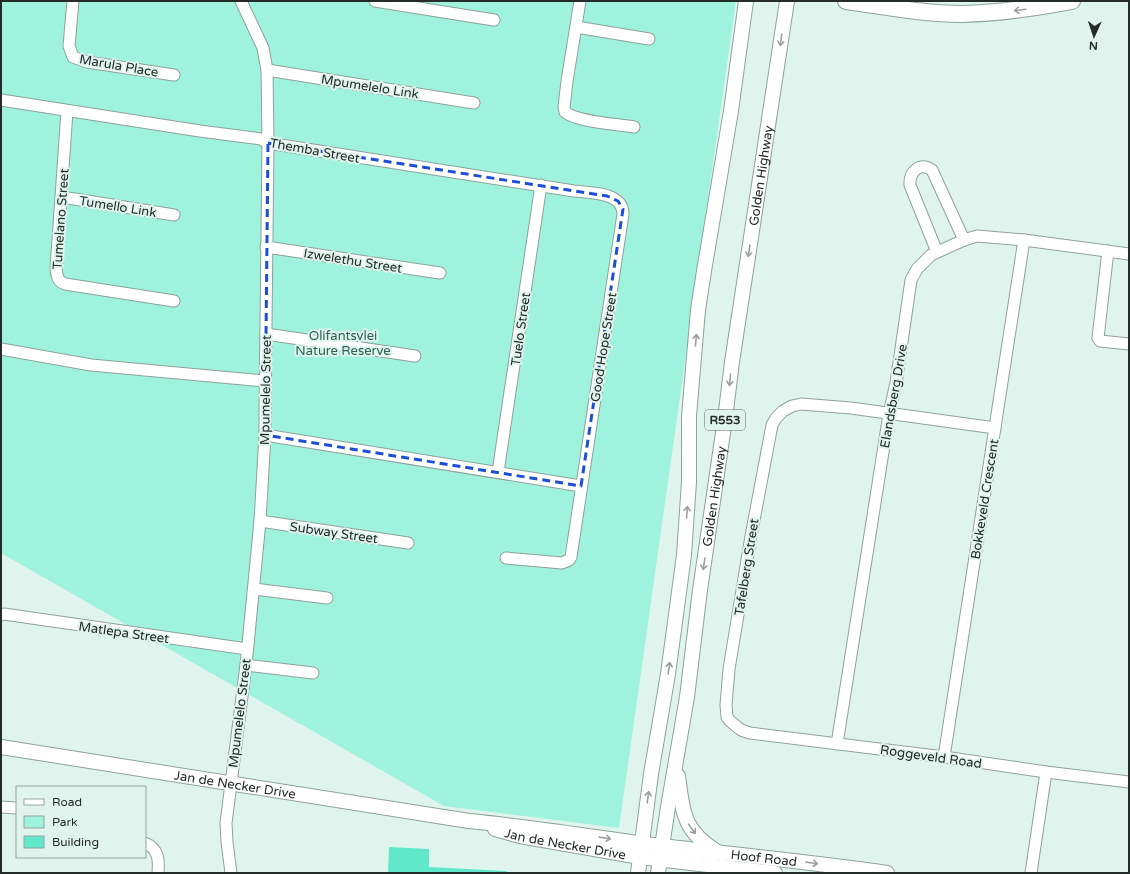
<svg xmlns="http://www.w3.org/2000/svg" width="1130" height="874" font-family="'Varela Round',sans-serif">
<rect width="100%" height="100%" fill="#e0f4ee"/>
<polygon fill="#9ff2dc" points="1,1 736,1 619,828 444,806 1,553"/>
<polygon fill="#61e8ca" points="389,847 429,849 429,867 506,871 507,873 388,873"/>
<g fill="none" stroke-linecap="round" stroke-linejoin="round">
<g stroke="#8fa19c" stroke-width="13">
<g id="minor">
<polyline points="73,1 69,46 73,57 87,62 174,75"/>
<polyline points="375,1 494,20"/>
<path d="M580 1 567 81 564 107 565 112C577 122 617 124 634 127"/>
<polyline points="576,27 649,39"/>
<polyline points="267,70 474,103"/>
<path d="M1 100 200 131 254 138 261 139 268 143 574 191C591 193 623 192 623 214L571 557 569 560 562 563 506 558"/>
<path d="M67 111 56 268C57 276 57 281 65 284L174 301"/>
<polyline points="62,197 174,215"/>
<polyline points="266,247 440,273"/>
<polyline points="1108,251 1098,338 1100,341 1129,344"/>
<path d="M937 252 910 185C909 172 920 161 932 170L964 240"/>
<polyline points="266,334 415,356"/>
<polyline points="1,349 91,365 265,381"/>
<polyline points="995,428 851,408 801,404 792,406 783,411 776,418 772,425 751,536 729,669 726,705 727,717 730,721 741,730 750,733 944,757 1046,772 1129,782"/>
<polyline points="265,435 581,486"/>
<polyline points="498,472 541,185"/>
<polyline points="260,521 408,543"/>
<polyline points="254,589 327,598"/>
<polyline points="1,615 4,614 247,649"/>
<polyline points="246,665 313,673"/>
<polyline points="837,744 889,414 896,383 911,280 917,269 931,255 964,240 977,236 1024,240 1129,254"/>
<polyline points="944,757 1024,240"/>
<polyline points="1,807 17,808"/>
<path d="M145 843C159 849 159 860 158 873"/>
<polyline points="231,873 227,842 226,823 246,665 260,521 265,435 265,414 268,143 267,70 263,48 241,1"/>
<polyline points="1031,873 1046,772"/>
</g>
</g>
<g stroke="#8fa19c" stroke-width="16">
<g id="major">
<path id="s1" d="M1 747 469 821C534 827 598 838 662 846 737 855 812 862 887 873"/>
<path d="M678 776C683 811 682 830 716 851"/>
<path id="s2" d="M495 829 520 836 640 857 775 873"/>
<polyline points="638,873 651,774 668,674 684,555 689,482 689,416 698,310 704,271 731,111 746,1"/>
<path id="s3" d="M658 873 668 807 687 697 700 590 725 419 732 362 787 1"/>
</g>
</g>
<g stroke="#8fa19c" stroke-width="18">
<path id="highway" d="M846 1C884 6 923 14 962 14 999 13 1035 8 1072 1"/>
</g>
<use href="#minor" stroke="#fff" stroke-width="11"/>
<use href="#major" stroke="#fff" stroke-width="14"/>
<use href="#highway" stroke="#fff" stroke-width="16"/>
</g>
<defs><path id="oneway-shaft" d="M-6 0H5M1.5-3L5.5 0L1.5 3" fill="none" stroke-width="1.6" stroke-linecap="round" stroke-linejoin="round"/></defs>
<g stroke="#9ca09f">
<use href="#oneway-shaft" transform="translate(1020 10) rotate(173)"/>
<use href="#oneway-shaft" transform="translate(781 40) rotate(98)"/>
<use href="#oneway-shaft" transform="translate(749 251) rotate(99)"/>
<use href="#oneway-shaft" transform="translate(696 340) rotate(-85)"/>
<use href="#oneway-shaft" transform="translate(730 380) rotate(96)"/>
<use href="#oneway-shaft" transform="translate(687 512) rotate(-86)"/>
<use href="#oneway-shaft" transform="translate(704 564) rotate(99)"/>
<use href="#oneway-shaft" transform="translate(669 668) rotate(-82)"/>
<use href="#oneway-shaft" transform="translate(648 797) rotate(-82)"/>
<use href="#oneway-shaft" transform="translate(692 829) rotate(54)"/>
<use href="#oneway-shaft" transform="translate(605 838) rotate(8)"/>
<use href="#oneway-shaft" transform="translate(812 863) rotate(8)"/>
</g>
<path fill="none" stroke="#1d4ed8" stroke-width="3" stroke-dasharray="8 5" stroke-linejoin="round" d="M268 143 607 196 618 201 623 209 581 486 265 435Z"/>
<g text-anchor="middle" stroke-width="4" stroke-linejoin="round" paint-order="stroke">
<rect fill="#e0f4ee" stroke="#5c6764" stroke-width="1" x="705" y="410" width="40" height="20" rx="3"/>
<g font-size="12" font-weight="bold" fill="#242b29">
<text x="725" y="424">R553</text>
</g>
<g font-size="13" fill="#242b29" stroke="#e0f4ee">
<text transform="translate(119 65) rotate(10)" y="5">Marula Place</text>
<text transform="translate(370 86) rotate(9)" y="5">Mpumelelo Link</text>
<text transform="translate(315 150) rotate(10)" y="5">Themba Street</text>
<text dy="5" stroke="none"><textPath href="#s3" startOffset="705">Golden Highway</textPath></text>
<text transform="translate(118 206) rotate(9)" y="5">Tumello Link</text>
<text transform="translate(60 219) rotate(-86)" y="5">Tumelano Street</text>
<text transform="translate(353 260) rotate(9)" y="5">Izwelethu Street</text>
<text transform="translate(520 329) rotate(-82)" y="5">Tuelo Street</text>
<text transform="translate(603 347) rotate(-81)" y="5">Good Hope Street</text>
<text transform="translate(265 390) rotate(-89)" y="5">Mpumelelo Street</text>
<text transform="translate(893 396) rotate(-80)" y="5">Elandsberg Drive</text>
<text dy="5" stroke="none"><textPath href="#s3" startOffset="381">Golden Highway</textPath></text>
<text transform="translate(984 499) rotate(-81)" y="5">Bokkeveld Crescent</text>
<text transform="translate(334 532) rotate(8)" y="5">Subway Street</text>
<text transform="translate(746 567) rotate(-81)" y="5">Tafelberg Street</text>
<text transform="translate(124 632) rotate(8)" y="5">Matlepa Street</text>
<text transform="translate(239 713) rotate(-83)" y="5">Mpumelelo Street</text>
<text transform="translate(931 756) rotate(8)" y="5">Roggeveld Road</text>
<text dy="5" stroke="none"><textPath href="#s1" startOffset="237">Jan de Necker Drive</textPath></text>
<text dy="5" stroke="none"><textPath href="#s2" startOffset="72">Jan de Necker Drive</textPath></text>
<text dy="5" stroke="none"><textPath href="#s1" startOffset="771">Hoof Road</textPath></text>
</g>
<g font-size="13" fill="#2c6356" stroke="#e0f4ee">
<text x="343" y="340">Olifantsvlei<tspan x="343" dy="15">Nature Reserve</tspan></text>
</g>
</g>
<rect width="1130" height="874" fill="none" stroke="#242b29" stroke-width="4"/>
<rect x="16" y="786" width="130" height="72" fill="#e0f4ee" stroke="#95a49f"/>
<rect x="24" y="799" width="20" height="6" fill="#ffffff" stroke="#95a49f"/>
<text x="52" y="806" font-size="12" fill="#242b29">Road</text>
<rect x="24" y="816" width="20" height="12" fill="#9ff2dc" stroke="#95a49f"/>
<text x="52" y="826" font-size="12" fill="#242b29">Park</text>
<rect x="24" y="836" width="20" height="12" fill="#61e8ca" stroke="#95a49f"/>
<text x="52" y="846" font-size="12" fill="#242b29">Building</text>
<g transform="translate(1094 36) rotate(183)" stroke="#e0f4ee" stroke-width="3" paint-order="stroke">
<path d="M0-3L7 15L0 10L-7 15Z" fill="#242b29"/>
<text y="-6" font-size="11" font-weight="bold" text-anchor="middle" fill="#242b29">N</text>
</g>
</svg>
